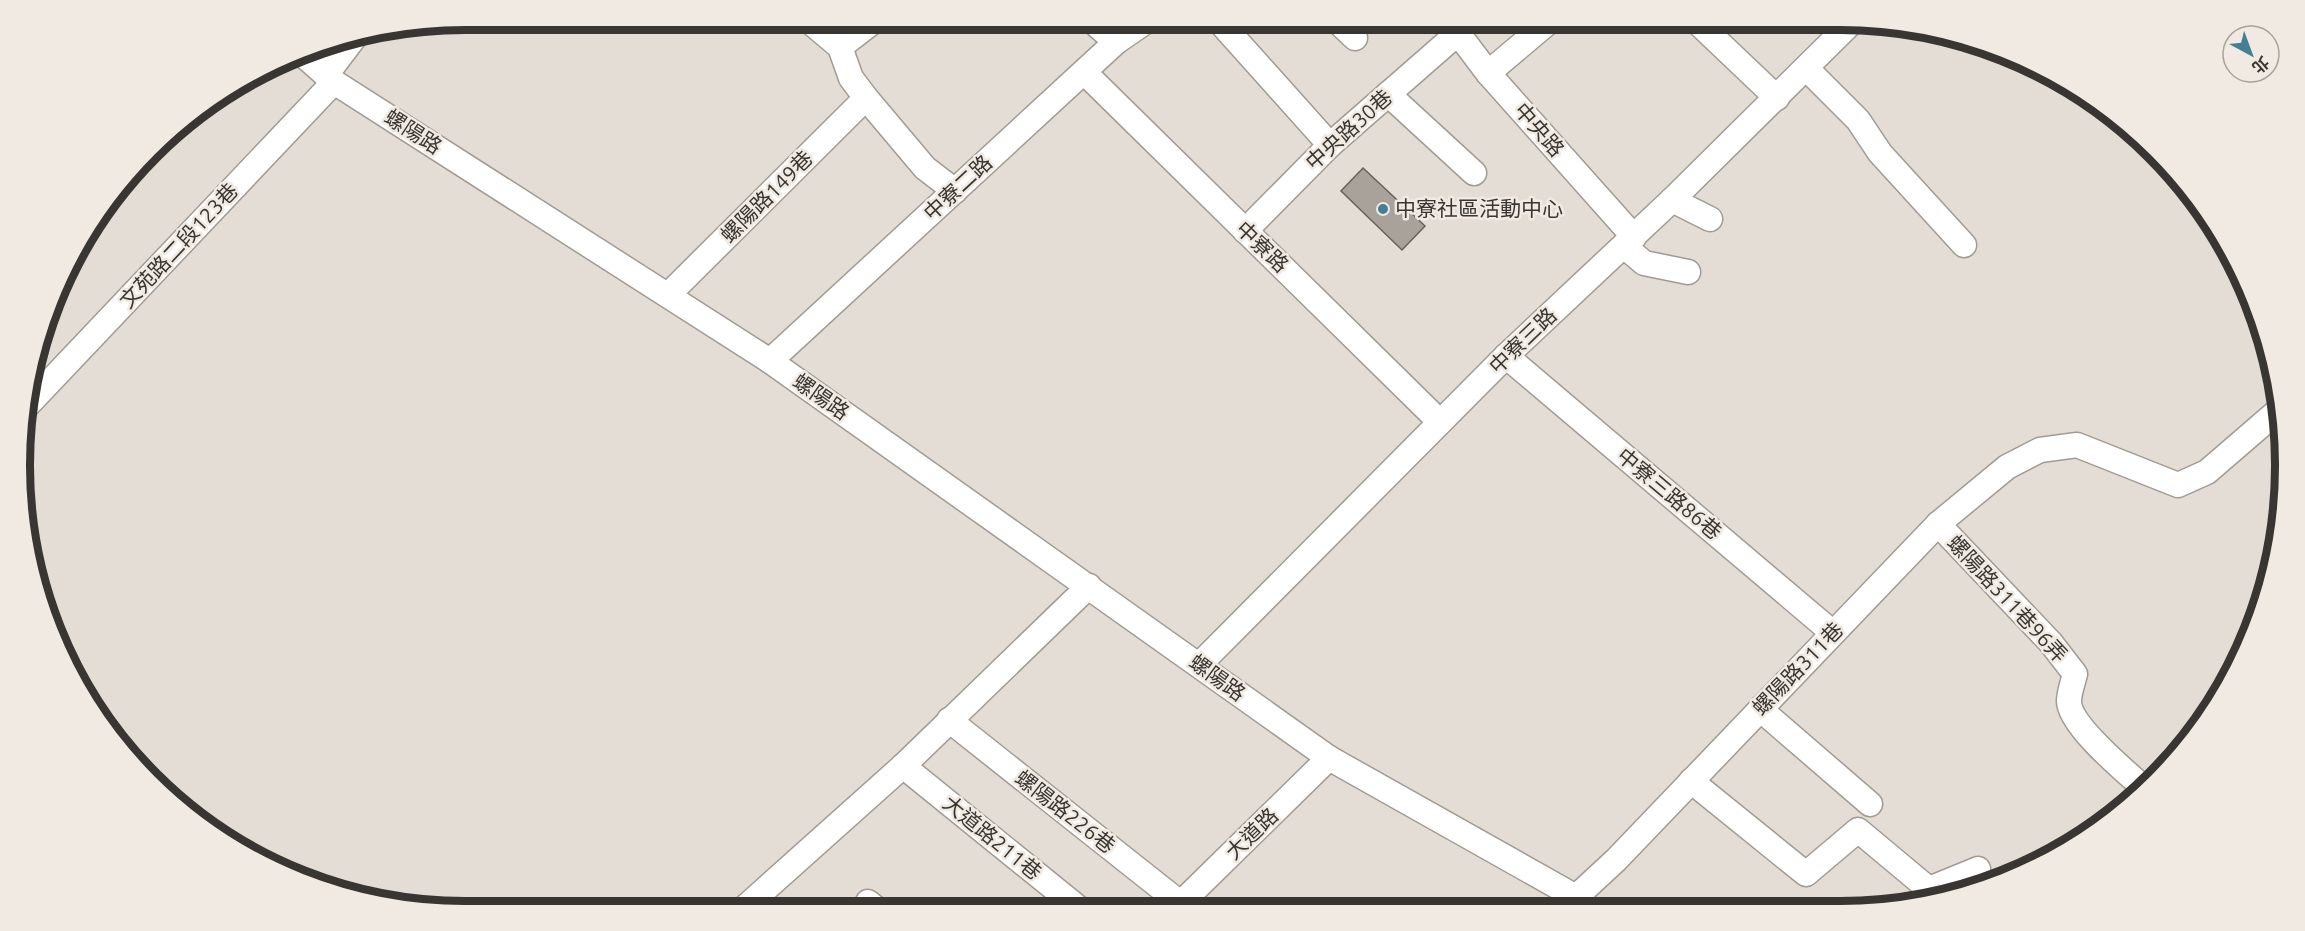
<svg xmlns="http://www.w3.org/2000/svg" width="2305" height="931" font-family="Ubuntu,'Noto Sans TC',sans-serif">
<rect width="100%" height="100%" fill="#e4ddd5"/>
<polygon fill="#a8a29b" stroke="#67615a" stroke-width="1.5" points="1363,168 1425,226 1402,250 1341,191"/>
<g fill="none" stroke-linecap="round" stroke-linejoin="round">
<g stroke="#a19b93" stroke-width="27">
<g id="minor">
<polyline points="808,20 840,47 875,20"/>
<polyline points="1091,20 1116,42"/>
<polyline points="1218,20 1330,145"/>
<polyline points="1336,20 1355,38"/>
<polyline points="1448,20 1488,73 1634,237"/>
<polyline points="1695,20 1777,98"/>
<polyline points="840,47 851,78 866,98 925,168 955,191"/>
<polyline points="301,53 334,82 770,361 1329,758 1576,897 1616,860 1938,524 2007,467 2040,450 2077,445 2178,485 2207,472 2280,409"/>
<polyline points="1806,68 1858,120 1880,153 1964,245"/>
<polyline points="1084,72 1440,422"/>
<polyline points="1488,73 1551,20"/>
<polyline points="326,75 354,38"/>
<polyline points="1388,94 1474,173"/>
<polyline points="1672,200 1710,219"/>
<polyline points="1245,231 1330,145 1458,33"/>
<polyline points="1624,246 1644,263 1688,272"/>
<polyline points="668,295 866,98"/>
<polyline points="1506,356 1833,633"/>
<polyline points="770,361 1116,42 1148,20"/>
<polyline points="23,410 334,82"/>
<path d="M1938 524 2051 643 2075 674C2073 682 2069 693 2069 701 2069 725 2126 772 2144 788"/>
<polyline points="1199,665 1506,356 1672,200 1852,22"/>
<polyline points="1760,709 1870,804"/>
<polyline points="949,720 1180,903"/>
<polyline points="903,766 1081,910"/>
<polyline points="1691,781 1806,874 1858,830 1937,896"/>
<polyline points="1929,889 1978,869"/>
<polyline points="868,902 878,910"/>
<polyline points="1174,910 1329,758"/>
<polyline points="741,911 903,766 1089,586"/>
</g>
</g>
<use href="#minor" stroke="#fff" stroke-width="24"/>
</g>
<circle fill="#438096" stroke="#f1eae2" stroke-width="2" cx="1383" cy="209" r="6"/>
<g text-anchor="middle" stroke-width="5" stroke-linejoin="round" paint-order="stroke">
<g font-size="21" fill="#383532" stroke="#f1eae2">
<text transform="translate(1349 130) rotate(-42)" y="7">中央路30巷</text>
<text transform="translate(1539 130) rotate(49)" y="7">中央路</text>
<text transform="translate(413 132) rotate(33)" y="7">螺陽路</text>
<text transform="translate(958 188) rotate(-43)" y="7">中寮二路</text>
<text transform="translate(767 197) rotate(-45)" y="7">螺陽路149巷</text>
<text transform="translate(179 246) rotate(-47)" y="7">文苑路二段123巷</text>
<text transform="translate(1262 247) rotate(44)" y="7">中寮路</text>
<text transform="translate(1523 341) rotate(-44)" y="7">中寮三路</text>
<text transform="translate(821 397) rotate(35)" y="7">螺陽路</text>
<text transform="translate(1669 494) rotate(40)" y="7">中寮三路86巷</text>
<text transform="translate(2007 599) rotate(47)" y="7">螺陽路311巷96弄</text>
<text transform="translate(1798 669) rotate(-46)" y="7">螺陽路311巷</text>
<text transform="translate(1217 678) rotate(36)" y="7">螺陽路</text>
<text transform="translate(1065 812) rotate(38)" y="7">螺陽路226巷</text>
<text transform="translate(1252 834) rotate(-44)" y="7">大道路</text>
<text transform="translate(992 838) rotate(39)" y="7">大道路211巷</text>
</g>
<g font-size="21" fill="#383532" stroke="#f1eae2" text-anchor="start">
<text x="1395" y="216">中寮社區活動中心</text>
</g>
</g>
<path d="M0 0H2305V931H0ZM465 30H1840A435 435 0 0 1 2275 465V466A435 435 0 0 1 1840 901H465A435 435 0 0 1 30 466V465A435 435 0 0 1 465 30Z" fill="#f1eae2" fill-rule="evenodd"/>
<path fill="none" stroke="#383532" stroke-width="8" d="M465 30H1840A435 435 0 0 1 2275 465V466A435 435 0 0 1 1840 901H465A435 435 0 0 1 30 466V465A435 435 0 0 1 465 30Z"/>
<g transform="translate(2251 54) rotate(139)"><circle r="28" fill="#f1eae2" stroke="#a7a29c" stroke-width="1.5"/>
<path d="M0-4.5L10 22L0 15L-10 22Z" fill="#438096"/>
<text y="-9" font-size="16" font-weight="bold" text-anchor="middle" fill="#383532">北</text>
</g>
</svg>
